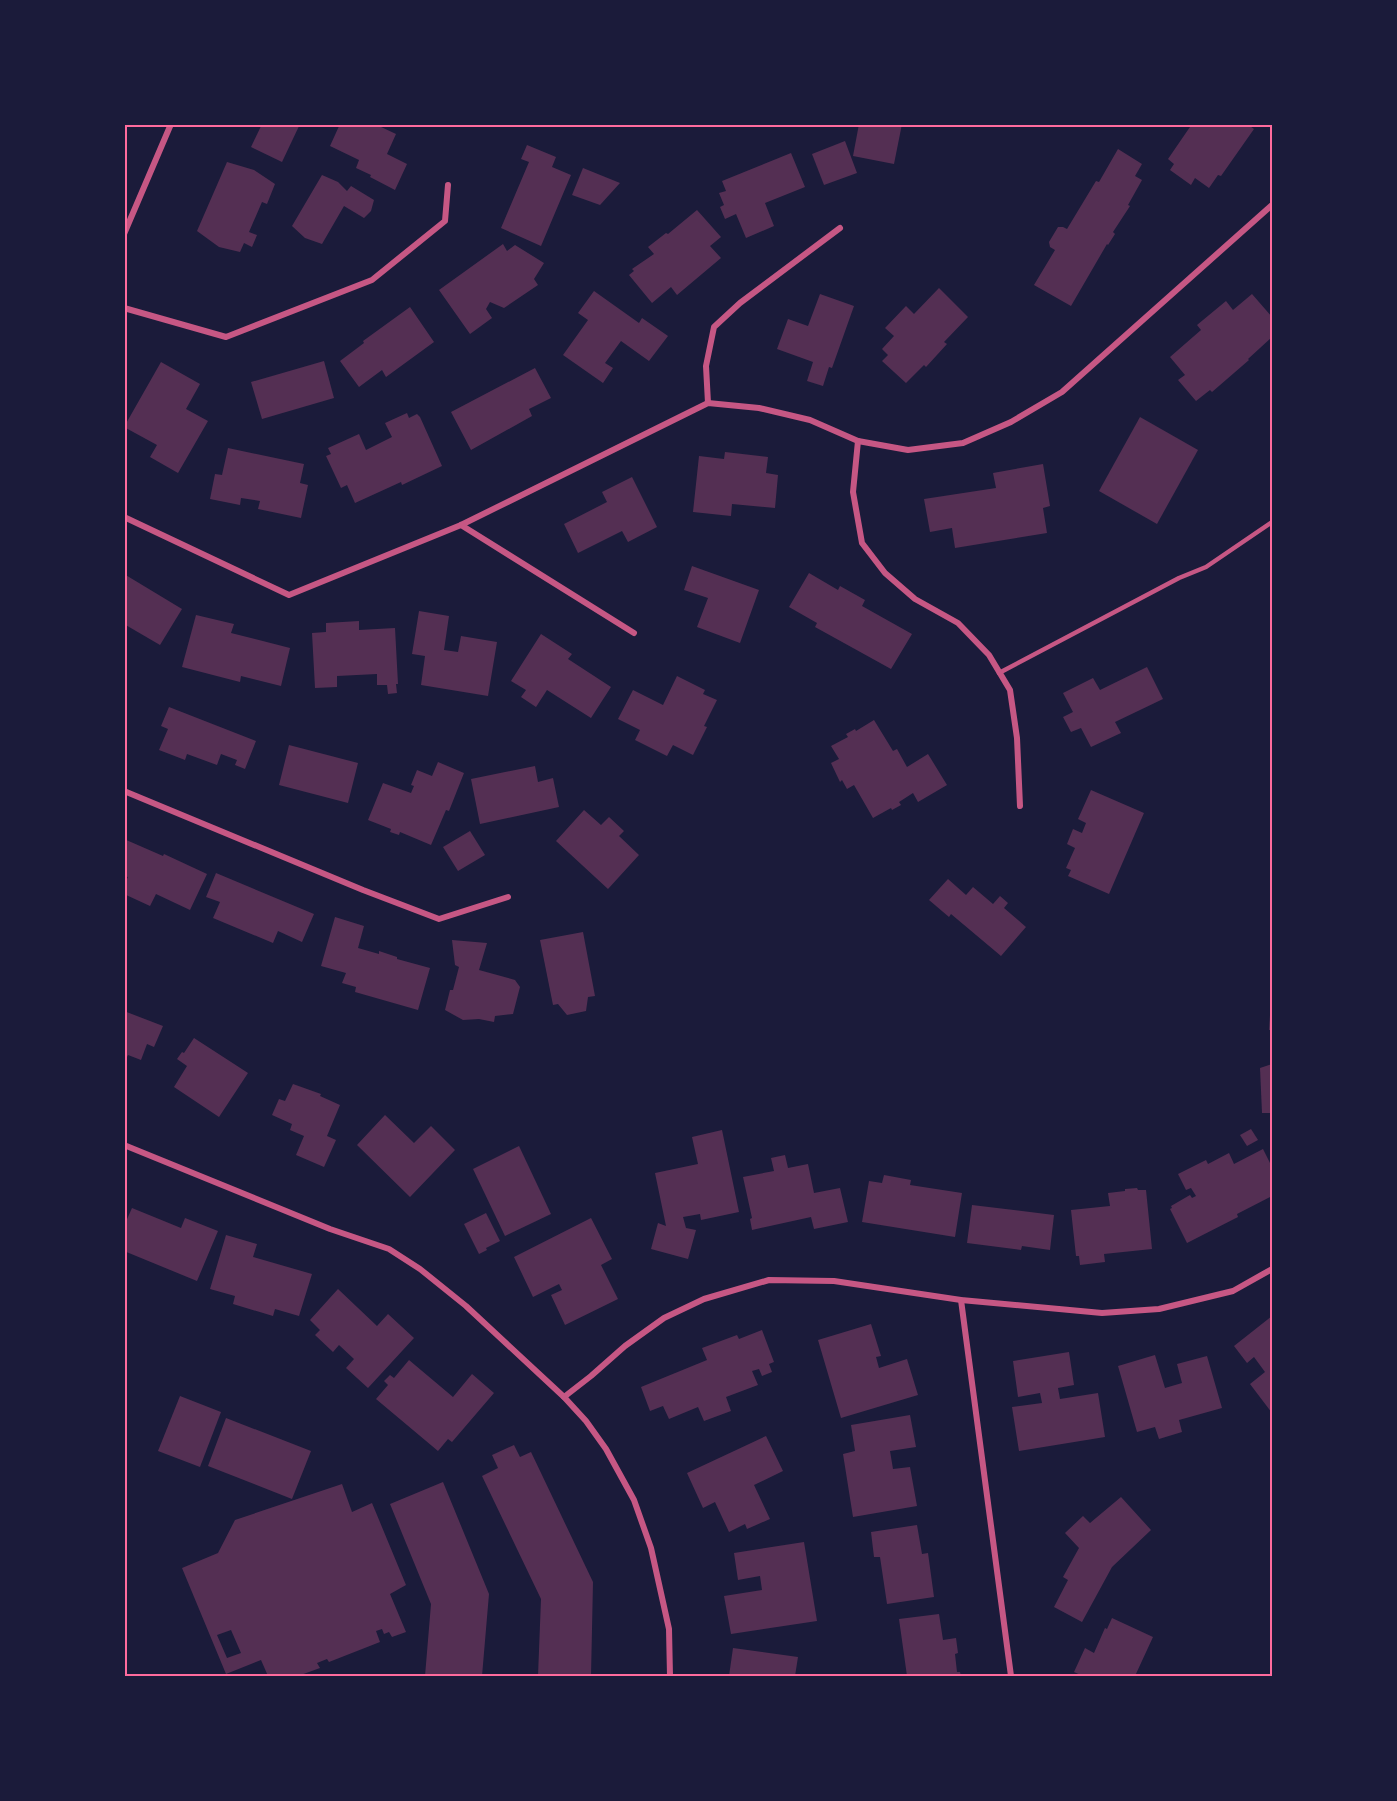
<svg xmlns="http://www.w3.org/2000/svg" width="1397" height="1801" font-family="'Open Sans',sans-serif">
<rect width="100%" height="100%" fill="#1b1b3a"/>
<g fill="#542f53" fill-rule="evenodd">
<polygon points="262,124 300,124 282,162 251,147"/>
<polygon points="340,124 379,124 379,126 396,134 387,154 407,164 395,190 370,177 371,175 356,168 359,160 330,146"/>
<polygon points="859,124 902,124 894,164 853,156"/>
<polygon points="1192,124 1247,124 1254,129 1221,176 1218,175 1209,188 1195,178 1191,185 1170,170 1174,164 1168,159"/>
<polygon points="845,141 857,173 824,185 812,154"/>
<polygon points="527,145 556,157 552,167 571,175 541,246 501,228 529,162 521,159"/>
<polygon points="1118,149 1142,164 1135,176 1142,180 1128,205 1130,206 1113,232 1115,234 1108,245 1107,244 1071,306 1034,285 1055,250 1050,247 1049,242 1058,227 1063,227 1067,229 1096,181 1099,182"/>
<polygon points="791,153 805,187 765,203 774,226 746,238 736,214 725,219 720,207 724,205 719,193 726,191 722,181"/>
<polygon points="227,162 254,170 275,184 267,204 262,202 249,232 257,235 252,247 244,243 240,252 219,247 197,231"/>
<polygon points="583,168 620,183 600,205 572,195"/>
<polygon points="322,175 338,182 347,191 351,186 374,200 371,211 364,218 344,206 322,244 305,238 292,226"/>
<polygon points="697,210 721,237 710,246 721,258 677,295 671,287 652,303 629,275 634,271 632,269 654,254 648,247 666,233 668,234"/>
<polygon points="503,244 507,251 515,245 544,263 534,279 538,285 504,308 490,302 486,309 492,318 470,334 439,290"/>
<polygon points="939,288 968,317 944,342 947,344 926,367 924,365 906,383 882,361 888,355 882,349 894,336 885,328 906,306 914,314"/>
<polygon points="594,291 639,323 642,318 668,336 649,361 621,341 605,363 613,368 603,383 563,355 588,320 578,313"/>
<polygon points="820,294 854,306 832,368 829,367 823,386 807,381 813,362 777,349 788,319 808,326"/>
<polygon points="1252,294 1272,317 1272,337 1248,359 1249,360 1212,392 1210,390 1196,401 1178,380 1185,375 1170,357 1201,330 1197,325 1226,301 1233,310"/>
<polygon points="410,307 434,342 386,377 382,370 359,387 340,361 364,343 363,341"/>
<polygon points="324,361 334,398 262,419 251,382"/>
<polygon points="161,362 200,384 186,409 208,421 178,473 150,457 157,445 124,427"/>
<polygon points="535,368 551,398 529,409 532,416 471,450 451,412"/>
<polygon points="407,413 409,418 417,414 420,417 442,466 402,485 401,482 355,503 347,485 341,488 326,456 331,454 328,448 359,434 366,450 392,437 385,423"/>
<polygon points="1140,417 1198,450 1157,524 1099,491"/>
<polygon points="228,448 304,464 300,483 308,485 301,518 258,509 260,501 241,498 240,505 210,499 215,474 222,475"/>
<polygon points="725,452 768,457 766,473 778,475 775,508 732,504 731,516 693,512 699,456 724,459"/>
<polygon points="1043,464 1050,506 1043,508 1047,533 955,548 952,528 930,532 924,499 996,488 993,473"/>
<polygon points="632,477 657,527 628,542 622,531 578,553 564,524 607,502 602,492"/>
<polygon points="692,566 759,590 740,643 697,627 708,598 684,590"/>
<polygon points="809,573 838,590 840,586 865,600 862,606 912,634 891,669 815,627 817,623 789,607"/>
<polygon points="124,574 182,609 160,645 124,624"/>
<polygon points="419,611 449,616 444,650 458,652 461,636 497,642 488,696 421,685 425,656 412,654"/>
<polygon points="196,615 234,624 231,633 290,648 281,686 241,676 240,682 182,667"/>
<polygon points="359,621 359,630 395,628 398,684 396,684 397,693 388,694 387,685 377,685 377,674 337,676 337,687 315,688 312,633 326,632 326,623"/>
<polygon points="541,634 572,654 568,659 611,687 591,718 547,690 536,707 521,697 526,690 511,681"/>
<polygon points="1147,667 1163,699 1115,722 1121,733 1091,747 1081,728 1071,732 1063,717 1073,712 1063,693 1093,678 1100,690"/>
<polygon points="677,676 705,690 703,694 717,700 704,726 707,727 693,755 673,745 667,756 635,740 640,730 618,719 633,690 663,705"/>
<polygon points="169,707 256,741 245,769 235,765 237,760 221,754 217,765 187,754 185,760 159,750 168,729 161,726"/>
<polygon points="874,720 893,751 897,749 907,767 928,754 947,785 918,802 913,793 899,802 901,805 892,810 891,808 873,818 854,785 847,789 842,780 840,782 831,763 839,759 831,746 848,737 846,734 855,729 856,731"/>
<polygon points="289,745 358,763 348,803 279,785"/>
<polygon points="438,762 464,773 449,811 446,810 431,845 400,832 399,835 390,832 391,829 368,820 383,783 411,793 414,786 411,785 417,770 432,776"/>
<polygon points="535,766 538,782 553,778 559,807 480,824 471,779"/>
<polygon points="1091,790 1144,813 1109,894 1068,876 1071,870 1066,868 1075,848 1067,844 1073,829 1082,833 1086,823 1078,819"/>
<polygon points="584,810 601,825 609,817 624,831 619,836 639,855 608,889 556,841"/>
<polygon points="470,831 485,855 458,871 443,847"/>
<polygon points="124,839 163,856 164,854 207,874 190,910 156,894 150,906 124,894 127,886 124,885 128,877 124,876"/>
<polygon points="216,873 314,914 302,942 278,931 273,943 213,918 220,902 206,897"/>
<polygon points="948,879 966,895 973,887 993,904 1000,896 1008,903 1004,908 1026,927 1001,956 951,914 949,917 929,900"/>
<polygon points="335,917 364,926 358,948 379,954 379,951 397,957 397,959 430,968 418,1010 355,992 356,987 342,983 346,973 321,966"/>
<polygon points="583,932 595,996 588,997 586,1011 567,1015 558,1004 553,1005 540,940"/>
<polygon points="452,940 487,943 479,970 515,980 520,987 513,1014 495,1016 494,1022 479,1019 463,1020 445,1010 450,990 453,990 459,967 455,965"/>
<polygon points="1271,1000 1272,1000 1272,1030 1269,1030"/>
<polygon points="124,1011 163,1026 154,1047 147,1044 141,1060 128,1055 124,1063"/>
<polygon points="194,1038 248,1073 219,1117 174,1087 187,1066 177,1059 182,1052 184,1053"/>
<polygon points="1272,1064 1272,1113 1262,1113 1260,1068"/>
<polygon points="293,1084 321,1094 320,1096 340,1105 327,1136 336,1140 324,1167 296,1155 304,1136 290,1130 292,1124 272,1115 279,1099 285,1101"/>
<polygon points="385,1115 414,1143 431,1126 455,1150 410,1197 357,1145"/>
<polygon points="1251,1129 1258,1140 1247,1146 1240,1135"/>
<polygon points="722,1130 739,1212 701,1220 700,1214 683,1217 686,1228 696,1230 688,1259 651,1249 658,1223 666,1226 655,1173 698,1164 692,1137"/>
<polygon points="519,1146 551,1214 505,1236 473,1169"/>
<polygon points="1263,1149 1272,1167 1272,1196 1237,1214 1238,1217 1187,1243 1170,1209 1172,1208 1171,1206 1190,1195 1192,1198 1196,1196 1191,1188 1186,1190 1178,1174 1206,1160 1208,1164 1229,1153 1234,1164"/>
<polygon points="785,1155 788,1168 808,1164 814,1193 840,1188 848,1222 814,1229 811,1217 752,1230 750,1219 752,1218 743,1177 774,1171 771,1158"/>
<polygon points="884,1175 911,1180 910,1185 962,1193 955,1237 862,1222 869,1181 882,1183"/>
<polygon points="1137,1188 1138,1190 1146,1190 1152,1249 1104,1254 1105,1262 1080,1265 1079,1256 1076,1256 1071,1210 1110,1206 1108,1193 1125,1191 1125,1189"/>
<polygon points="972,1205 1054,1215 1050,1250 1022,1246 1021,1250 967,1243"/>
<polygon points="132,1208 181,1228 185,1218 218,1231 197,1281 124,1251 124,1226"/>
<polygon points="486,1213 500,1241 486,1248 487,1250 479,1254 464,1224"/>
<polygon points="591,1218 612,1259 601,1265 618,1299 565,1325 551,1295 562,1290 559,1284 533,1297 514,1257"/>
<polygon points="226,1235 257,1244 253,1257 312,1274 299,1316 275,1309 273,1316 233,1304 235,1296 210,1289"/>
<polygon points="338,1289 377,1326 388,1314 414,1338 368,1388 346,1368 354,1359 339,1345 333,1352 315,1335 320,1330 310,1320"/>
<polygon points="1272,1316 1272,1413 1250,1384 1265,1372 1254,1357 1247,1363 1234,1346"/>
<polygon points="871,1324 881,1356 876,1357 879,1368 907,1359 918,1395 841,1418 818,1340"/>
<polygon points="762,1330 774,1362 769,1364 772,1372 762,1376 759,1369 752,1371 758,1385 726,1397 731,1411 704,1421 698,1407 669,1419 663,1406 650,1411 641,1387 707,1360 702,1348 737,1335 739,1339"/>
<polygon points="1069,1352 1074,1385 1058,1388 1060,1399 1098,1393 1105,1437 1019,1451 1012,1407 1042,1403 1040,1393 1018,1397 1013,1361"/>
<polygon points="1155,1355 1165,1388 1182,1383 1177,1364 1207,1356 1222,1408 1179,1420 1182,1432 1159,1439 1155,1427 1137,1432 1118,1366"/>
<polygon points="409,1360 453,1397 472,1374 494,1393 452,1442 448,1439 438,1451 376,1399 388,1385 384,1381 390,1375 394,1378"/>
<polygon points="180,1396 221,1412 200,1467 158,1451"/>
<polygon points="910,1415 916,1447 890,1451 893,1469 910,1467 917,1506 853,1517 843,1454 855,1451 851,1425"/>
<polygon points="226,1418 311,1451 292,1499 208,1466"/>
<polygon points="766,1436 783,1471 754,1485 770,1519 747,1529 745,1524 729,1532 715,1502 703,1508 687,1473"/>
<polygon points="514,1445 520,1457 531,1452 593,1582 591,1676 538,1676 541,1599 482,1476 498,1468 492,1455"/>
<polygon points="443,1482 489,1594 482,1676 425,1676 431,1604 390,1504"/>
<path d="M342 1484 352 1512 372 1503 406 1585 390 1594 406 1632 392 1637 389 1632 384 1634 382 1629 376 1631 380 1642 329 1662 327 1659 317 1663 320 1668 298 1676H268L261 1660 226 1674 182 1568 218 1553 235 1520ZM231 1630 241 1653 227 1658 217 1635Z"/>
<polygon points="1121,1497 1151,1530 1112,1567 1082,1622 1054,1607 1068,1580 1063,1577 1079,1548 1065,1533 1083,1516 1090,1523"/>
<polygon points="917,1525 922,1554 928,1553 934,1597 887,1604 880,1557 874,1557 871,1532"/>
<polygon points="804,1542 817,1621 731,1634 724,1596 762,1590 760,1576 738,1580 734,1553"/>
<polygon points="939,1614 943,1640 956,1638 958,1653 955,1654 957,1672 960,1672 961,1676 907,1676 899,1619"/>
<polygon points="1112,1618 1153,1637 1135,1676 1083,1676 1074,1672 1085,1648 1094,1653 1105,1628 1107,1629"/>
<polygon points="733,1648 798,1657 795,1676 729,1676"/>
</g>
<g fill="none" stroke-linecap="round" stroke-linejoin="round">
<polyline stroke="#c65784" stroke-width="4.5" points="999,673 1179,578 1206,567 1272,522"/>
<g stroke="#c65784" stroke-width="6">
<polyline points="124,234 171,124"/>
<polyline points="124,308 226,337 372,280 445,221 448,185"/>
<polyline points="708,403 706,366 714,327 740,303 840,228"/>
<polyline points="858,441 853,492 862,543 885,573 915,599 958,623 989,655 1010,690 1017,738 1020,806"/>
<polyline points="124,517 289,595 461,525 708,403 759,408 810,420 858,441 908,450 963,443 1011,422 1062,392 1272,205"/>
<polyline points="461,525 634,633"/>
<polyline points="124,791 363,890 439,919 508,897"/>
<polyline points="124,1145 330,1229 389,1249 420,1269 466,1306 564,1397 586,1421 606,1449 634,1500 651,1548 669,1629 670,1676"/>
<polyline points="961,1300 1011,1676"/>
<polyline points="564,1397 591,1376 625,1346 664,1318 704,1299 769,1280 834,1281 961,1300 1102,1313 1159,1309 1233,1291 1272,1269"/>
</g>
</g>
<rect width="1397" height="1801" fill="none" stroke="#1b1b3a" stroke-width="252"/>
<rect x="126" y="126" width="1145" height="1549" fill="none" stroke="#ff6b9d" stroke-width="2"/>
</svg>
